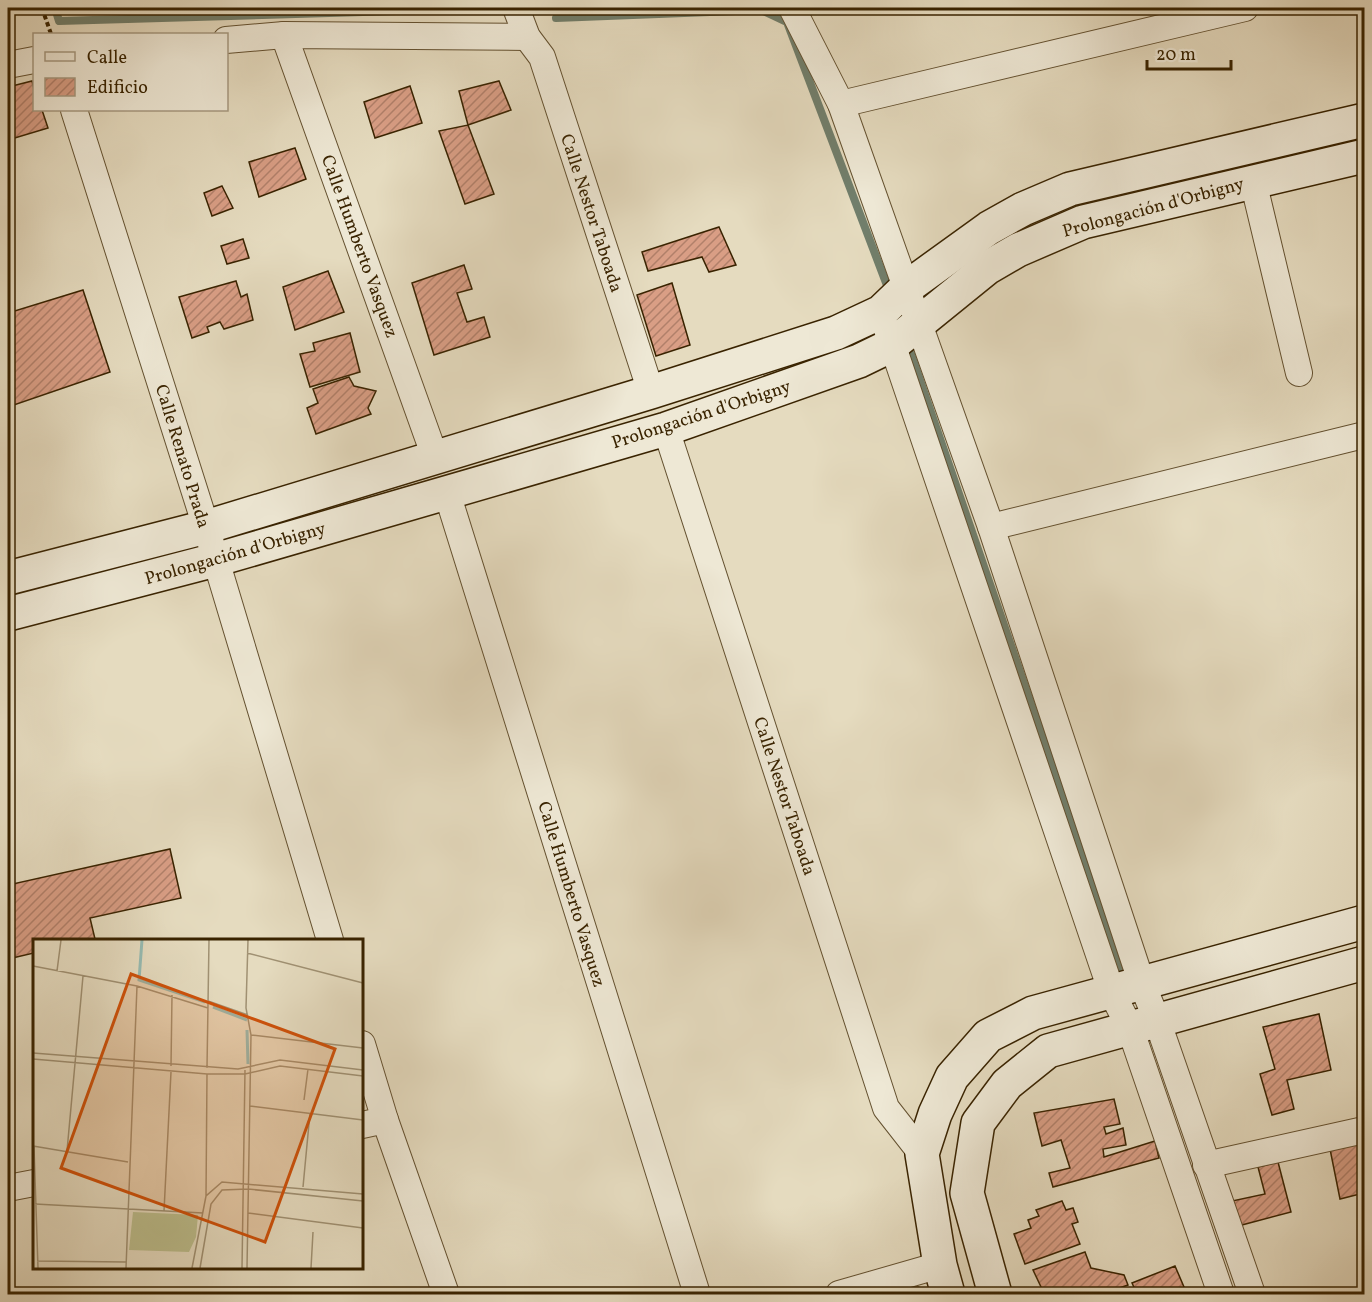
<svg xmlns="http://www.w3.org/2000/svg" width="1372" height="1302" font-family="Vollkorn,serif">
<defs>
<pattern id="park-crowns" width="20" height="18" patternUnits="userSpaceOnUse" patternTransform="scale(1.5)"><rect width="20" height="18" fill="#bcbe8d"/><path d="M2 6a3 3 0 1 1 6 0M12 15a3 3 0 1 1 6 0" fill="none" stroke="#a2a378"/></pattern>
<pattern id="building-hatch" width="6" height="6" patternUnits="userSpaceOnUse" patternTransform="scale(1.5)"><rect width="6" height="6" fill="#d99e85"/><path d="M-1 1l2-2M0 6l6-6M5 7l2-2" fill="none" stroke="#b1806a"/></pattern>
</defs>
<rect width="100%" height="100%" fill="#e5dbbf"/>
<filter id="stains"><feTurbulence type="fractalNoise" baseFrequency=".00333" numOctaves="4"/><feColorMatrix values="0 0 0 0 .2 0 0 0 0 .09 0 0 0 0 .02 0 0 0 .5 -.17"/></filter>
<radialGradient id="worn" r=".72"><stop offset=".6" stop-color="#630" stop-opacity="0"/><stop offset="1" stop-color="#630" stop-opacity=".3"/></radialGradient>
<polygon fill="url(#park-crowns)" stroke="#7a7046" stroke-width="1.5" points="917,1286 930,1294 889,1294"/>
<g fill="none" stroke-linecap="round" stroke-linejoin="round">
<g stroke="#717e6b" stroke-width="8">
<polyline points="55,8 59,21 497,8"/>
<polyline points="556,18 761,10 787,22 888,288"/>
<polyline points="911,354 1122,969"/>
</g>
</g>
<g fill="url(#building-hatch)" stroke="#392300" stroke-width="1.5">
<polygon points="32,81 34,89 34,110 42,110 48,128 8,140 8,87"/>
<polygon points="499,81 511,110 468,125 459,91"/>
<polygon points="410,86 422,123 375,138 364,102"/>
<polygon points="468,125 494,194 465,204 439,131"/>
<polygon points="295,148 306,179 259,197 249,162"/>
<polygon points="222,186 233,208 212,216 204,193"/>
<polygon points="719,227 736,265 709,272 702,257 648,271 642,252"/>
<polygon points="243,239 249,258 227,264 221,246"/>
<polygon points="464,265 472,289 457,293 467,322 484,317 490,337 434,355 412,283"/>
<polygon points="328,271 344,312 295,330 283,287"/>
<polygon points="236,281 241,297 247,294 253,320 224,329 220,322 207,327 209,332 192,338 179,297"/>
<polygon points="672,283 690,345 656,356 637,295"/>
<polygon points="83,290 110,372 8,407 8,313"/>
<polygon points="350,333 360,372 310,387 300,354 315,351 313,343"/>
<polygon points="349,377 354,386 376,391 368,408 371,414 316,434 307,408 318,403 313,389"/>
<polygon points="170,849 181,898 90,918 95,939 34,940 34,953 8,959 8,885"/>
<polygon points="1319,1014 1331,1070 1287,1080 1294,1109 1272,1115 1260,1074 1275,1069 1263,1027"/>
<polygon points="1114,1099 1120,1124 1104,1127 1106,1134 1123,1128 1126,1145 1103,1149 1104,1157 1155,1141 1159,1158 1053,1187 1049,1173 1070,1168 1061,1140 1042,1146 1034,1113"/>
<polygon points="1364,1142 1364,1193 1340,1199 1330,1149"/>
<polygon points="1278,1162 1291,1212 1238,1226 1232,1201 1265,1194 1258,1167"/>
<polygon points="1062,1201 1066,1210 1073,1208 1078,1222 1072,1224 1080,1244 1025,1264 1014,1234 1031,1228 1028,1220 1039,1216 1036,1210"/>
<polygon points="1085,1252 1091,1268 1124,1275 1128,1285 1102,1294 1037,1294 1035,1291 1042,1289 1033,1270"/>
<polygon points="1175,1266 1187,1294 1137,1294 1132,1283"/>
</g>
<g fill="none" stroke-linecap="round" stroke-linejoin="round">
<g stroke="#645130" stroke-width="28">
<g id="street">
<polyline points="516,8 527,37 542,57 651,392"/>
<polyline points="792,8 841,104 991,527 1142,984 1157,1020 1252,1294"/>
<polyline points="284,35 435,457"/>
<polyline points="226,40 284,35 527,37"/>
<polyline points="8,65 34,60"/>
<polyline points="841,104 1245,8"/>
<polyline points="74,110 206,527 330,940"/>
<polyline points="1253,181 1299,373"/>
<polyline points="887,329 1112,993 1130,1028 1221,1294"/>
<polyline points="666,429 886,1108 922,1154"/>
<polyline points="447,493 697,1294"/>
<polyline points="991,527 1364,435"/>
<polyline points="362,1044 385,1120 446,1294"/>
<polyline points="362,1125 385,1120"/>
<polyline points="1206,1165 1364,1130"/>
<polyline points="8,1188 34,1183"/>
<polyline points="839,1294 940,1265"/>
</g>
</g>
<g stroke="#392300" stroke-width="36">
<g id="secondary">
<polyline points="8,578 206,527 651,392 836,333 881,312 906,288 989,228 1023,209 1070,189 1364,120"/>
<polyline points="8,614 215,560 666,429 859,361 892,345 987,268 1018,250 1083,222 1364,156"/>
<polyline points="948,1294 940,1265 922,1154 935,1114 952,1077 988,1036 1033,1013 1364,922"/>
<polyline points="995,1294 967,1193 978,1123 1007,1084 1048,1051 1364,963"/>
</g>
</g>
<polyline stroke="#392300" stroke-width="4" stroke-dasharray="4.5 3" stroke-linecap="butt" points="42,8 51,34"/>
<use href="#street" stroke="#eee8d5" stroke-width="26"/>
<use href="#secondary" stroke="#eee8d5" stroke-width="33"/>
</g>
<g text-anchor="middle" stroke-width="4.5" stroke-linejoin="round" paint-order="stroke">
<g font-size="18" fill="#392300" stroke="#eee8d5">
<text transform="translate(1153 207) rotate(-15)" y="6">Prolongación d'Orbigny</text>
<text transform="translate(592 213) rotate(72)" y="6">Calle Nestor Taboada</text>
<text transform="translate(360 246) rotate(70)" y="6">Calle Humberto Vasquez</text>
<text transform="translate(701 414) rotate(-18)" y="6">Prolongación d'Orbigny</text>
<text transform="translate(183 456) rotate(73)" y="6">Calle Renato Prada</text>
<text transform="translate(235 553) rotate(-16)" y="6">Prolongación d'Orbigny</text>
<text transform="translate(785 796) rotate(72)" y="6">Calle Nestor Taboada</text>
<text transform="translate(572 894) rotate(73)" y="6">Calle Humberto Vasquez</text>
</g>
</g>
<g transform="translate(33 939)">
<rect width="330" height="330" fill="#e5dbbf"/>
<path d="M100 273 165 276 163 298 156 313 96 311Z" fill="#bcbe8d"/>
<path fill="none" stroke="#96bbb2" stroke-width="3" d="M109 1 106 41 172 63M180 68 214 81M214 91 215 125"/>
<path fill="none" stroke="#a09173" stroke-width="1.5" d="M214 14 330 44M0 27 104 47 175 69M24 32 28 1M175 62 215 76M218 96 330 109M0 114 205 130 247 121 330 131M0 120 174 135H212L247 127 330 137M138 127 139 56M174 129 176 1M271 161 275 130M217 167 330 181M0 207 95 223M1 208 5 329M34 212 50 37M270 248 277 174M173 257 174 135M2 265 170 274M131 272 138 133M215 274 330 289M4 322 93 323M93 329 104 47M159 329 173 257 189 243 330 255M167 329 178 265 189 251 215 250 330 262M209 329 212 131M214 329 218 96 213 69 215 1M278 329 280 293"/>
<path fill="#ce510a" fill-opacity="0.15" stroke="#ce510a" stroke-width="3" d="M98 35 302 110 232 303 28 229Z"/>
<rect width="330" height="330" fill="none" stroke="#392300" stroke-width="3"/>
</g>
<rect width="1372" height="1302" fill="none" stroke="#e5dbbf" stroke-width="30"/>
<rect x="9" y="9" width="1354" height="1284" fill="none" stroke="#392300" stroke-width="3"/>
<rect x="15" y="15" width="1342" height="1272" fill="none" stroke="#392300" stroke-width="1.5"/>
<rect x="33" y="33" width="195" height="78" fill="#eee8d5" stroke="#a69980" stroke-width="1.5"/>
<rect x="45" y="52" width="30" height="9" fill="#eee8d5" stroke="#a69980" stroke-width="1.5"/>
<text x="87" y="63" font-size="18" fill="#392300">Calle</text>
<rect x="45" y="78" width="30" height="18" fill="url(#building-hatch)" stroke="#a69980" stroke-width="1.5"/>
<text x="87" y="93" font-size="18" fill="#392300">Edificio</text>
<path d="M1147 60v9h84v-9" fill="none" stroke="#392300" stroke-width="3"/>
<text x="1156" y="60" font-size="18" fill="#392300" stroke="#eee8d5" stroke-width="4.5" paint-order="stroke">20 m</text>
<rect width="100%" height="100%" filter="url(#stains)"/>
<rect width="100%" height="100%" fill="url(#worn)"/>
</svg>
